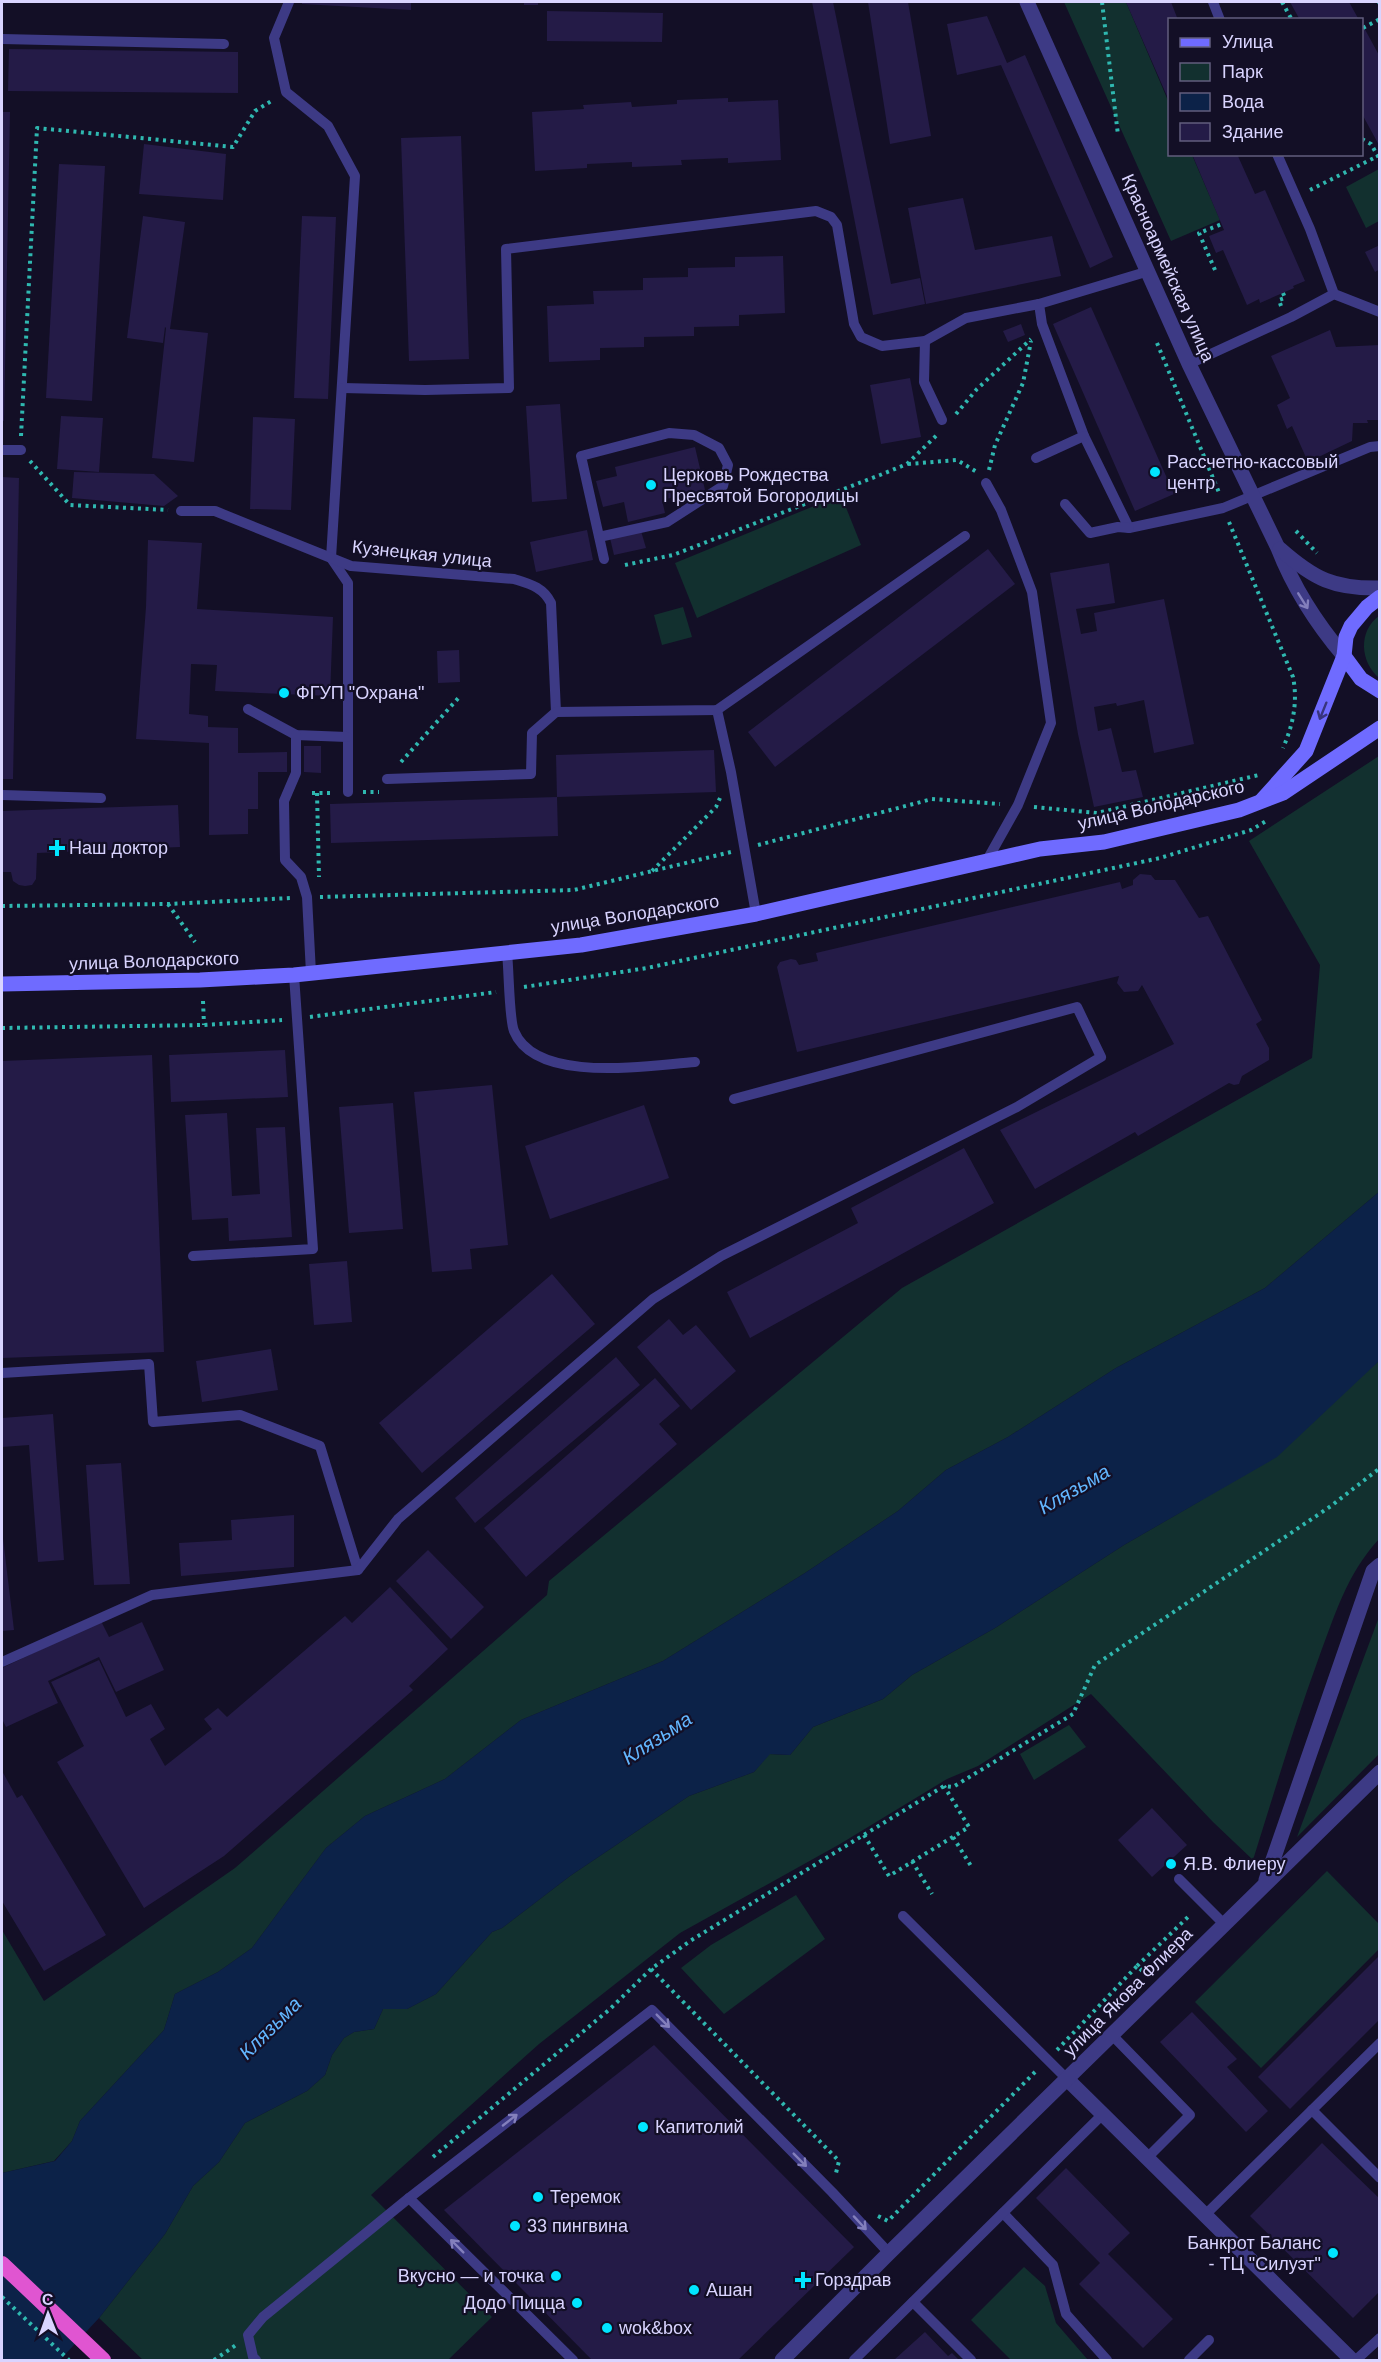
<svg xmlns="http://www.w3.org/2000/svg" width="1381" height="2362" font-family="Helvetica,sans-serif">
<rect width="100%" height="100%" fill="#130f26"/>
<g fill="#12302f">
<polygon points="1064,2 1126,2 1169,103 1170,154 1192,155 1220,220 1171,241"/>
<polygon points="1379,169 1379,221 1366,228 1346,187"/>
<polygon points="841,495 861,545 697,618 675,563"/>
<polygon points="683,607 692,637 662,645 654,615"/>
<path d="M1379 616V678C1360 662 1358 631 1379 616Z"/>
<polygon points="1379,756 1379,1192 1265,1288 1116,1368 1008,1437 946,1470 898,1511 805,1573 663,1661 521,1720 445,1779 365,1816 326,1848 252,1948 218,1972 175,1994 164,2030 80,2121 72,2141 54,2161 2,2173 2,1930 44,2001 235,1868 547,1595 549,1581 902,1288 1312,1058 1320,965 1249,841"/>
<path d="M1379 1361V1539C1346 1575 1335 1615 1318 1660 1294 1726 1274 1793 1253 1860L1213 1822 1091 1694 978 1766 947 1779 840 1844 680 1933 539 2044 371 2195 492 2317 448 2360H143L99 2318 165 2234 193 2186 219 2162 245 2123 307 2091 325 2075 332 2055 344 2038 354 2032 374 2029 383 2009H407L436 1994 492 1932 502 1928 570 1876 689 1796 754 1772 769 1754 790 1755 813 1727 883 1699 912 1675 995 1628 1124 1545 1200 1501Z"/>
<polygon points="1379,1617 1379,1754 1297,1837"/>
<polygon points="1069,1725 1086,1747 1034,1780 1020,1754"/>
<polygon points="1327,1871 1379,1924 1379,1949 1261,2068 1195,2002"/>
<polygon points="796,1895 825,1939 724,2014 681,1968 711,1945"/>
<polygon points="1024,2267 1045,2286 1056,2323 1088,2360 1011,2360 971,2320"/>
</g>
<polygon fill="#0c2248" points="1379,1192 1379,1361 1277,1457 1124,1545 995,1628 912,1675 883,1699 813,1727 790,1755 770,1754 754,1772 689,1796 570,1876 502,1928 492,1932 436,1994 407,2009 383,2009 374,2029 354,2032 344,2038 332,2055 325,2075 307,2091 245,2123 219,2162 193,2186 165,2234 99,2318 60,2360 2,2360 2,2173 55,2161 72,2141 80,2121 164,2030 175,1994 218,1972 252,1948 326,1848 365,1816 445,1779 521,1720 663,1661 805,1573 898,1511 946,1470 1008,1437 1116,1368 1265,1288"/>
<g fill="#241b47">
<polygon points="302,2 411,2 411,10 302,4"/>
<rect x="524" y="2" width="14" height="3"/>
<polygon points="812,2 833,2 891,284 920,278 925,304 873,315"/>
<polygon points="868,2 908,2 931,136 890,144"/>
<polygon points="1126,2 1171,2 1178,20 1170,20 1170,103"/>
<polygon points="1290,2 1349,2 1359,20 1300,20"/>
<polygon points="547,11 663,13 662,42 547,41"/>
<polygon points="987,16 1007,63 1025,55 1113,257 1090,268 1001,65 957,75 947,24"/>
<polygon points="1362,24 1380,57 1380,147 1362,114"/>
<polygon points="9,49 238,52 238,93 8,91"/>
<polygon points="728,98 728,102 778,100 781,160 728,163 728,158 681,160 682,165 632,167 632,162 587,164 587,168 535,171 532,112 584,109 583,105 631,102 632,107 677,104 677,100"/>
<polygon points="2,112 10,112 4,421 2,420"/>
<polygon points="461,136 469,359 409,361 401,138"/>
<polygon points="144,144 226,154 223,200 139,194"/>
<polygon points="1192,154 1237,154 1255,194 1265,190 1305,281 1293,286 1294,288 1260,303 1259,299 1247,305 1223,250 1216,253 1209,236 1224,230"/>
<polygon points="59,164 105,166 92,401 46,398"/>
<polygon points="963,198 975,250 1052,236 1061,276 926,304 908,208"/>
<polygon points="143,216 185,222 170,329 208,333 194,462 152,458 166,328 165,327 163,343 127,338"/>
<polygon points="302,216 336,217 328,399 294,398"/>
<polygon points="1380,245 1380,269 1375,272 1365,252"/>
<polygon points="783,256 785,313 739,315 739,326 694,327 694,336 644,337 644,347 600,348 600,360 549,362 547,306 594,304 593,291 643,290 643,278 688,277 688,268 735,267 735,257"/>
<polygon points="1091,307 1174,494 1135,511 1053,324"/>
<polygon points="1021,324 1025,335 1008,342 1003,331"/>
<polygon points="1330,330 1336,347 1380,345 1380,420 1367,420 1368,423 1353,423 1352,441 1308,462 1292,426 1287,429 1277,405 1290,398 1271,356"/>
<polygon points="910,378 921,437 881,444 870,385"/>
<polygon points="560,404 567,499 532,502 526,406"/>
<polygon points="61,416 103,418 99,472 57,469"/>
<polygon points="253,417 295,419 291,510 250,509"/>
<polygon points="695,447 705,490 662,500 665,513 628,522 624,502 603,507 596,481 617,476 615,467"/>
<polygon points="74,472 154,474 178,496 164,506 72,498"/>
<polygon points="2,477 19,478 13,779 2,779"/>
<polygon points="587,530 593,560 536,572 530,542"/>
<polygon points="641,531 646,548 614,555 610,538"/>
<polygon points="148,540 202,543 197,609 333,617 330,696 215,691 217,665 191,664 189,714 208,716 208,727 238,728 238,753 287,752 287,772 258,772 258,809 248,809 248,834 209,835 209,743 136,739 146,607"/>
<polygon points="988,549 1015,584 775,767 748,732"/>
<polygon points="1109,563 1115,603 1076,609 1081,634 1097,631 1094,613 1164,599 1194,744 1154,753 1144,700 1117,706 1116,703 1094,707 1098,731 1111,728 1122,772 1136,770 1143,797 1094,807 1078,734 1050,573"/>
<polygon points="459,650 460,682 438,683 437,651"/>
<polygon points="304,746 321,746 321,773 304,772"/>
<polygon points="714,750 716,792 557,797 556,755"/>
<polygon points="557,797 558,836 331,843 330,804"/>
<polygon points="178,805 180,847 37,853 36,879 32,885 25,886 19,885 13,881 11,872 2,872 2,811"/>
<polygon points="1140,874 1151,875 1155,880 1175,880 1199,918 1208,916 1262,1020 1256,1024 1269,1048 1269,1060 1242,1076 1239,1084 1234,1085 1229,1083 1138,1136 1135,1132 1035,1189 1000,1130 1174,1044 1142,985 1138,991 1124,992 1117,983 1119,976 797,1052 777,967 780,962 791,959 796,960 799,965 818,961 816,953 1120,882 1122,889 1133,885 1133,880"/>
<polygon points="285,1050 288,1097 171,1102 169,1055"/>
<polygon points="152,1055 164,1352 2,1358 2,1061"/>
<polygon points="492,1085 508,1245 470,1249 472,1269 432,1272 414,1092"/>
<polygon points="393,1103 403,1229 349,1233 339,1107"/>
<polygon points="644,1105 669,1178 550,1219 525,1146"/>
<polygon points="227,1113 232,1196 260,1194 256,1128 285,1127 292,1237 229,1241 228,1218 192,1220 185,1115"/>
<polygon points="964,1148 994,1203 750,1338 727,1292 858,1223 851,1208"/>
<polygon points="347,1261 352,1322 314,1325 309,1264"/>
<polygon points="552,1274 595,1324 422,1473 379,1423"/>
<polygon points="669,1319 683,1335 696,1325 736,1371 691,1410 637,1347"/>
<polygon points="271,1349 278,1390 202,1402 196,1361"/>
<polygon points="616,1357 640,1385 475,1523 455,1498"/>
<polygon points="655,1378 680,1406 659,1424 677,1444 526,1577 484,1528"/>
<polygon points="53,1414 64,1560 38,1562 29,1445 2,1447 2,1418"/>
<polygon points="121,1463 130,1584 94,1585 86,1465"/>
<polygon points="294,1515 294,1567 181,1576 179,1543 232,1540 231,1520"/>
<polygon points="2,1530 14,1630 2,1631"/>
<polygon points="428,1550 484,1607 451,1639 396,1581"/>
<polygon points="390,1587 448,1649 409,1686 413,1690 224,1856 144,1908 57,1762 84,1746 51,1682 99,1660 126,1717 151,1704 165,1729 150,1739 165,1766 212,1729 204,1719 218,1708 227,1717 345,1616 352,1623"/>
<polygon points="101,1621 109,1637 142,1622 164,1670 116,1692 99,1657 48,1681 58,1703 6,1727 2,1719 2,1668"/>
<polygon points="2,1771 17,1798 22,1795 106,1935 44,1971 2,1901"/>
<polygon points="1152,1808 1187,1845 1152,1877 1118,1840"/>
<polygon points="1380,1955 1380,2019 1290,2109 1258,2077"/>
<polygon points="1192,2012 1237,2059 1227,2067 1268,2111 1246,2132 1160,2042"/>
<polygon points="654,2045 854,2247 738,2360 592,2360 444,2210"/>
<polygon points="1322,2143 1380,2199 1380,2291 1353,2318 1250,2216"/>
<polygon points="1066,2168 1130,2233 1108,2254 1173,2319 1143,2348 1079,2284 1100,2263 1036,2198"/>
<polygon points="925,2332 948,2356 952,2353 959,2360 894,2360"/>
</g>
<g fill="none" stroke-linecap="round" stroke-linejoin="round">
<g stroke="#2fb8b0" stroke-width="4" stroke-dasharray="3 4.5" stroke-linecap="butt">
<polyline points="1102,2 1118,135"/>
<polyline points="1282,2 1292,20"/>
<polyline points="1378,2 1380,3"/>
<polyline points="1363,28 1380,19"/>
<polyline points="1362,139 1371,144 1380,160"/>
<polyline points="1310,190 1380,155"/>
<polyline points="1215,270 1199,233 1222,224"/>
<polyline points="1281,306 1279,300 1285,298 1283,293"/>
<polyline points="1157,343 1220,495"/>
<polyline points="956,414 977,389 1031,339"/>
<polyline points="21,436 37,128 233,147 255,111 273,100"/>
<polyline points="30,461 70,505 168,510"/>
<polyline points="908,464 957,460 977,472"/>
<polyline points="989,470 995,445 1023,383 1031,341"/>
<path d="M1229 522 1293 677C1298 702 1293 725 1283 748"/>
<polyline points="1296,531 1317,553"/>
<polyline points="625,565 673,555 880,475 907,464 939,433"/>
<polyline points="401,762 461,695"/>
<polyline points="363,792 379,792"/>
<polyline points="312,793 334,793"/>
<polyline points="317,793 319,877"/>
<polyline points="1034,807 1097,813 1259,775"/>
<polyline points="758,845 932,799 1000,804"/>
<polyline points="652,871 716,807 720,798"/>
<polyline points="320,897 574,890 731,852"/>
<polyline points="168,904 195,942"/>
<polyline points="2,906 168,904 292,898"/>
<polyline points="524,987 647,968 1160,858 1251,830 1268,820"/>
<polyline points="203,1001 204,1025"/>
<polyline points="310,1017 496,992"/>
<polyline points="2,1028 204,1025 282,1020"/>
<polyline points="864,1835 889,1876 969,1827 944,1786"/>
<polyline points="953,1837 971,1866"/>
<polyline points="912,1861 932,1894"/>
<polyline points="1137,1966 1190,1915"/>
<polyline points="651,1969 839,2161 836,2173"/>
<polyline points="1057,2050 1137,1966 1148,1976"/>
<polyline points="433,2157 610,2009 651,1969 690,1941 944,1786 953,1787 1073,1714 1095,1665 1331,1506 1380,1468"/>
<polyline points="878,2216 888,2221 1037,2070"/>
<polyline points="2,2297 69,2360"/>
<polyline points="214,2360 236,2345"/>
</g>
<g stroke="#3d3a85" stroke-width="10">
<polyline points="289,2 274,38 286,92 328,126 355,176 331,558 348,583 348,792"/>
<polyline points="1213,2 1220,20"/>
<polyline points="2,39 224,44"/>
<polyline points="1277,154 1310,229 1334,294"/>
<polyline points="1039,304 1042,324 1084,436 1129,528 1223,508 1370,447 1380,446"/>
<polyline points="1189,364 1291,317 1334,294 1380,312"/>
<polyline points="343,388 425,390 509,388 506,249 816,211 831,217 837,225 854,324 861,337 882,346 925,341"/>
<polyline points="942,420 924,382 925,341 966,318 1039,304 1149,271"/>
<polyline points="2,450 21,450"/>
<polyline points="1036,458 1084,436"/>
<polyline points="1065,504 1090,533 1118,527 1129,528"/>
<path d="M181 511H215L351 566 514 579C530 584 543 587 551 603L556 712"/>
<polyline points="599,537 667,522 723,486 728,465 719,448 694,435 669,433 581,456 604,559"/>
<polyline points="248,709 296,735 347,737"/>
<polyline points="717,710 731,772 756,914"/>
<polyline points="296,735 296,773 284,801 285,860 301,877 307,897 311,973"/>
<polyline points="387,779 531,774 532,733 556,712 717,710 965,536"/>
<polyline points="2,795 101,798"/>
<polyline points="986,862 1018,805 1051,723 1032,592 1001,510 986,483"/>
<path d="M507 953C509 970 509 1019 514 1031 536 1085 650 1065 695 1062"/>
<polyline points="193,1256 313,1249 294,975"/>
<polyline points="2,1373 149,1364 153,1422 240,1415 320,1446 358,1570 152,1595 2,1662"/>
<polyline points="358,1570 398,1519 653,1299 721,1256 1017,1107 1101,1057 1077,1007 734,1099"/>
<polyline points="1179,1879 1225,1925"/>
<polyline points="903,1916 1068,2080"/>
<polyline points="1112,2035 1190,2115 1147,2158"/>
<polyline points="1312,2110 1380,2043"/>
<polyline points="1003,2213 1053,2265 1066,2314 1107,2360"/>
<polyline points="1205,2215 1312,2110 1380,2178"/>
<polyline points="913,2302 971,2360"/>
<polyline points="256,2360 253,2357 248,2335 263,2317 409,2198"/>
<polyline points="573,2360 409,2198 652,2010 832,2192 889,2253"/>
<polyline points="854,2360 1103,2114"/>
<polyline points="1189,2360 1209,2340"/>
<polyline points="1356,2360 1380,2338"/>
</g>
<g stroke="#3d3a85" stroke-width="15">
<polyline points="1266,1880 1373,1571 1380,1565"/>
<polyline points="1068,2080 1352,2360"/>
<polyline points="782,2360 889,2253 1380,1772"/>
</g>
<g stroke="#3d3a85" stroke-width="15">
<path d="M1027 2 1189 364 1278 548C1294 589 1316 623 1344 656"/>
<path d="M1280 549C1314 579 1334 589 1380 588"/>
</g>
<g stroke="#6f6bff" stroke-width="15">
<polyline points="1344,656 1361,679 1380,691"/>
<polyline points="1262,800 1306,751 1344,656 1346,637 1351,626 1367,607 1380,597"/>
<polyline points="2,984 200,980 294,975 581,945 756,914 1040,849 1104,842 1239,810 1283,793 1380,728"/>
</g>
<polyline stroke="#e055d1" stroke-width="16" points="2,2264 103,2360"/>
</g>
<defs><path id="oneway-shaft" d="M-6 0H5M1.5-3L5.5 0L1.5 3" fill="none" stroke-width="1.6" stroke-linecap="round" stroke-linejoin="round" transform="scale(1.5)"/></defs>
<g stroke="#837fbc">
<use href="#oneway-shaft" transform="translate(1303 601) rotate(58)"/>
<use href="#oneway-shaft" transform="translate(663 2021) rotate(45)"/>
<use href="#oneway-shaft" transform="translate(510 2120) rotate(-38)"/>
<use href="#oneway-shaft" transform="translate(800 2160) rotate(45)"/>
<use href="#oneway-shaft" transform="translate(860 2223) rotate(47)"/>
<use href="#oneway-shaft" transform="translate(457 2246) rotate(-135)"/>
</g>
<use stroke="#38347d" href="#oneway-shaft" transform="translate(1323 711) rotate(112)"/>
<g fill="#00e5ff" stroke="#130f26" stroke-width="2">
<circle cx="1155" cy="472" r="6"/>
<circle cx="651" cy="485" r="6"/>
<circle cx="284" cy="693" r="6"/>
<path d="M54 839h6v6h6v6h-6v6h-6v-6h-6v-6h6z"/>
<circle cx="1171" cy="1864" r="6"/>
<circle cx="643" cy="2127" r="6"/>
<circle cx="538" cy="2197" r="6"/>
<circle cx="515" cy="2226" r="6"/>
<circle cx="1333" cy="2253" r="6"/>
<circle cx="556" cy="2276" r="6"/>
<path d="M800 2271h6v6h6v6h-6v6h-6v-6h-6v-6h6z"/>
<circle cx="694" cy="2290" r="6"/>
<circle cx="577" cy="2303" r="6"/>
<circle cx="607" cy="2328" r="6"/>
</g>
<g text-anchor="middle" stroke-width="4.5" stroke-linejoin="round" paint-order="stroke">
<g font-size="18" fill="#d9d4ff" stroke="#130f26">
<text transform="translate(1168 268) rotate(66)" y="6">Красноармейская улица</text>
<text transform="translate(422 554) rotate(6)" y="6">Кузнецкая улица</text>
<text transform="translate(1161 805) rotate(-13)" y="6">улица Володарского</text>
<text transform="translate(635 914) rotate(-9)" y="6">улица Володарского</text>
<text transform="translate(154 961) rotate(-2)" y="6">улица Володарского</text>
<text transform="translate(1128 1992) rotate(-45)" y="6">улица Якова Флиера</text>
</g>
<g font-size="18" fill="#d9d4ff" stroke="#130f26" text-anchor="start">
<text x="1167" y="468">Рассчетно-кассовый<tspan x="1167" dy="21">центр</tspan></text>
<text x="663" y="481">Церковь Рождества<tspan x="663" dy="21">Пресвятой Богородицы</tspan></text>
<text x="296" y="699">ФГУП "Охрана"</text>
<text x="69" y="854">Наш доктор</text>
<text x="1183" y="1870">Я.В. Флиеру</text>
<text x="655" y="2133">Капитолий</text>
<text x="550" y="2203">Теремок</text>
<text x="527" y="2232">33 пингвина</text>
<text x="1321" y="2249" text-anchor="end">Банкрот Баланс<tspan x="1321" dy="21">- ТЦ "Силуэт"</tspan></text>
<text x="544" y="2282" text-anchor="end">Вкусно — и точка</text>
<text x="815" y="2286">Горздрав</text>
<text x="706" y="2296">Ашан</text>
<text x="565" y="2309" text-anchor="end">Додо Пицца</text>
<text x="619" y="2334">wok&amp;box</text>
</g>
<g font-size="20" font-style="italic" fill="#62b6ff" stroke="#130f26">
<text transform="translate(1074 1489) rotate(-30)" y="7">Клязьма</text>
<text transform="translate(657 1738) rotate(-33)" y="7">Клязьма</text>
<text transform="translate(270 2028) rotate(-45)" y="7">Клязьма</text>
</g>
</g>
<rect width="1381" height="2362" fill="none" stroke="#d9d4ff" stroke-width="6"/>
<rect x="1168" y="18" width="195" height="138" fill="#130f26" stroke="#625e7d" stroke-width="1.5"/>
<rect x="1180" y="38" width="30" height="9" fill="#6f6bff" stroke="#625e7d" stroke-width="1.5"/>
<text x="1222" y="48" font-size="18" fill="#d9d4ff">Улица</text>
<rect x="1180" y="63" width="30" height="18" fill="#12302f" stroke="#625e7d" stroke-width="1.5"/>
<text x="1222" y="78" font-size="18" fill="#d9d4ff">Парк</text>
<rect x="1180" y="93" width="30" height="18" fill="#0c2248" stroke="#625e7d" stroke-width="1.5"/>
<text x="1222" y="108" font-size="18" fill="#d9d4ff">Вода</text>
<rect x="1180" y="123" width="30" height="18" fill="#241b47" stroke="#625e7d" stroke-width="1.5"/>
<text x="1222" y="138" font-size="18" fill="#d9d4ff">Здание</text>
<g transform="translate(48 2314) rotate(359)" stroke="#130f26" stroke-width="4.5" paint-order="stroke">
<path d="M0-4.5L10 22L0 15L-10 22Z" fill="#d9d4ff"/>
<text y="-9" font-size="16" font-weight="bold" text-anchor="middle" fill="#d9d4ff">С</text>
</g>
</svg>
